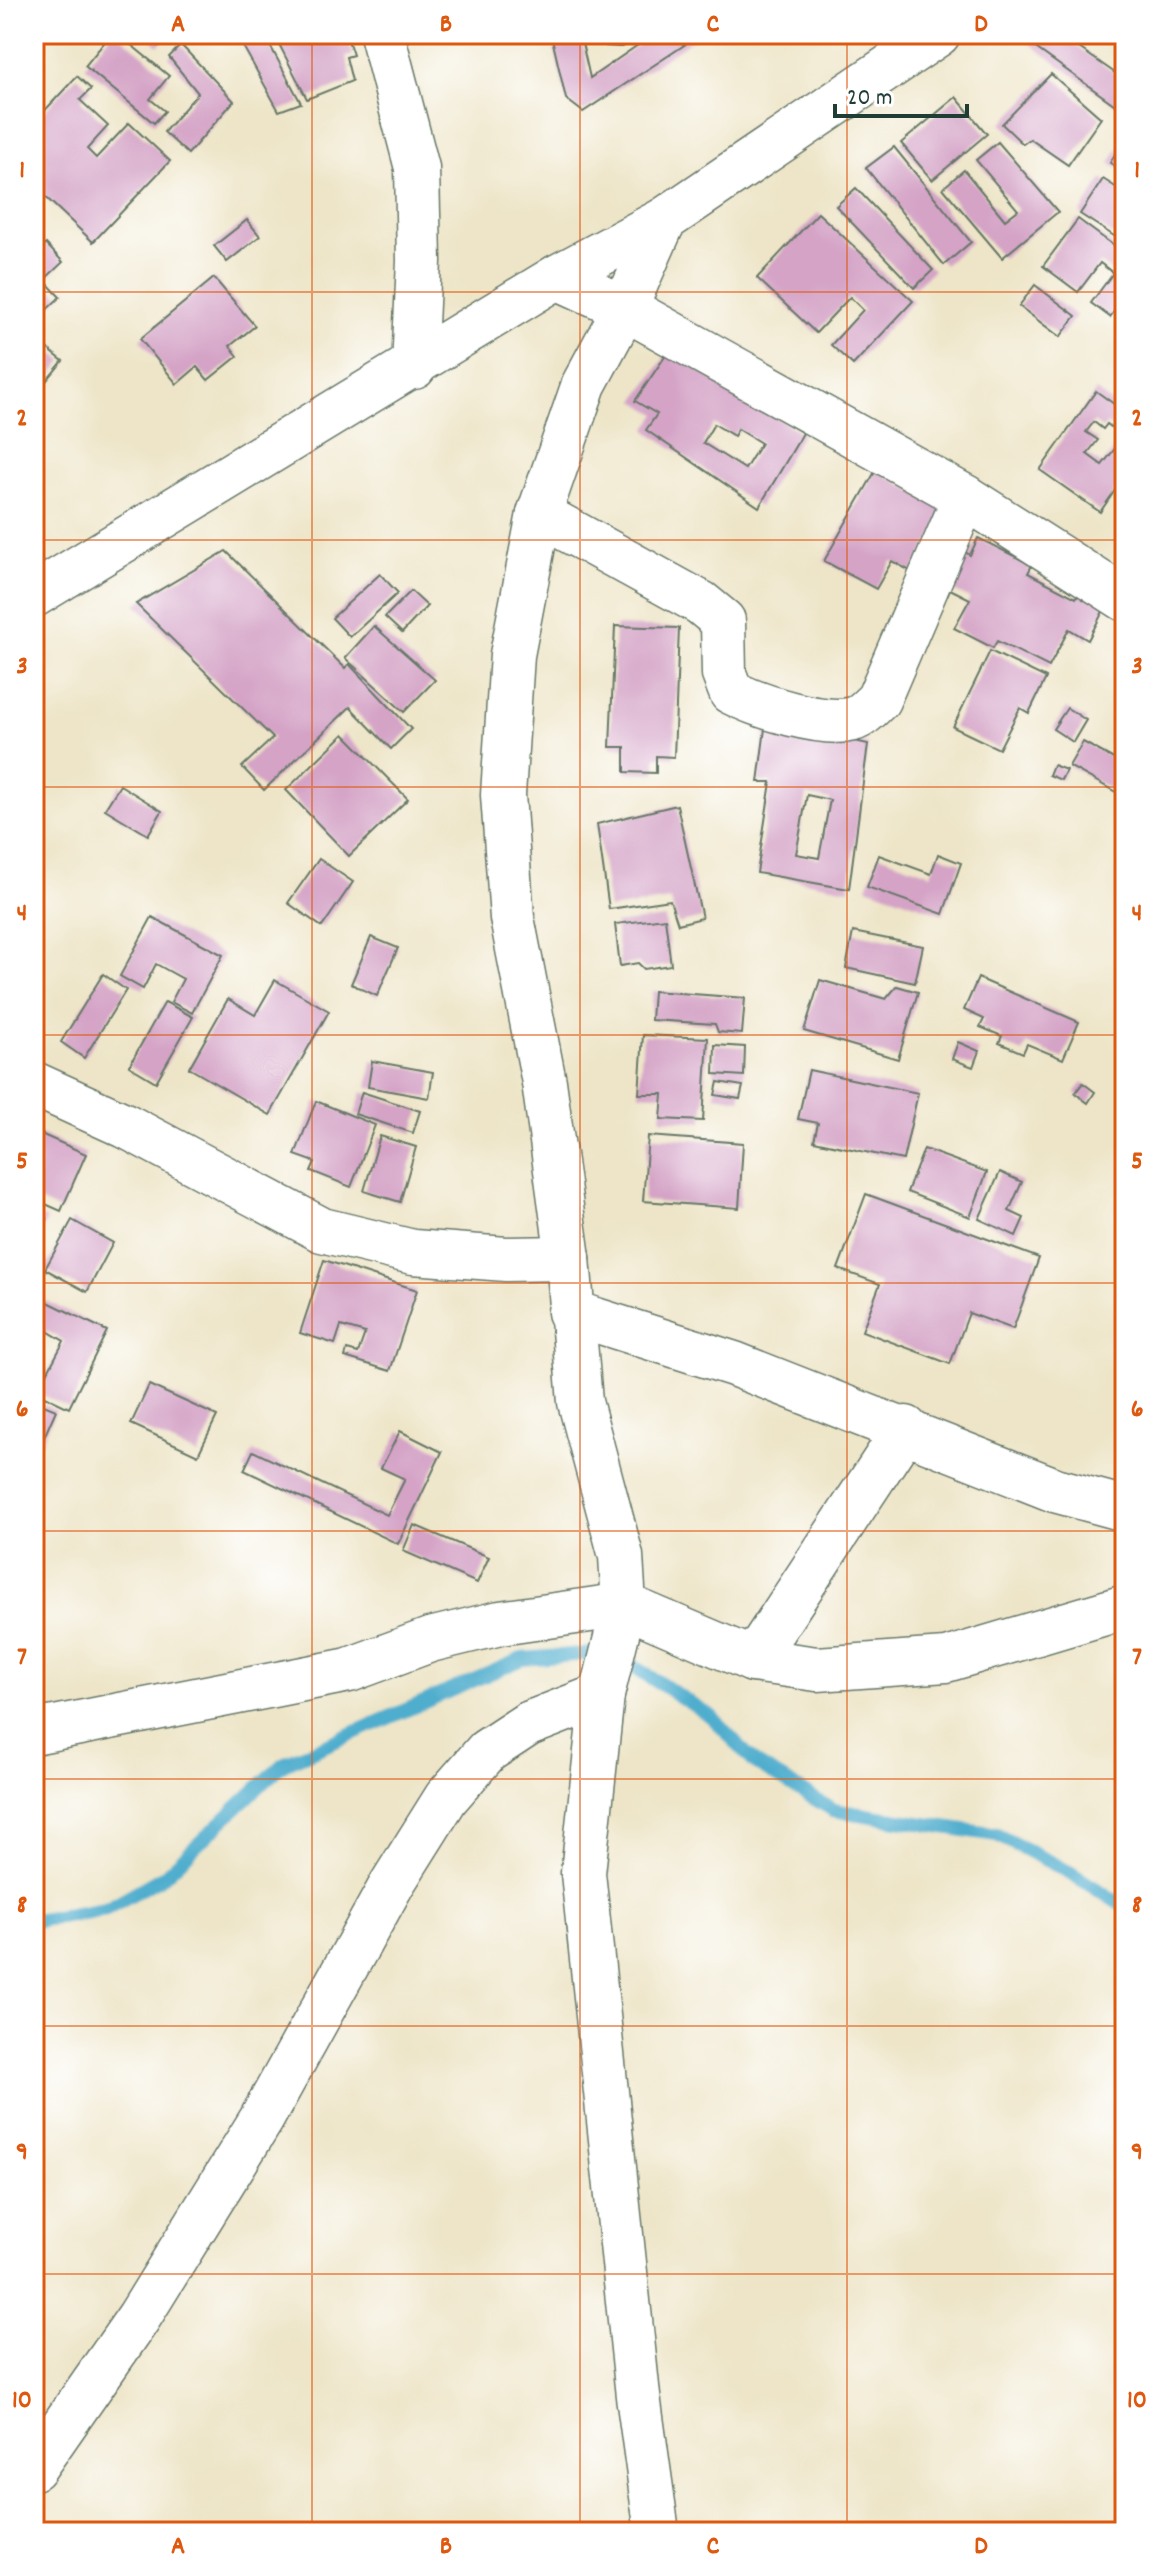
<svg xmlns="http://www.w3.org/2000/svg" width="1159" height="2566" font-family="Dekko,sans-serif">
<rect width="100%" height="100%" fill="#fff"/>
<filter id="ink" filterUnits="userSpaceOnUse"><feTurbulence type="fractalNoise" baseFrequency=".0125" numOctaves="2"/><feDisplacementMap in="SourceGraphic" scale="16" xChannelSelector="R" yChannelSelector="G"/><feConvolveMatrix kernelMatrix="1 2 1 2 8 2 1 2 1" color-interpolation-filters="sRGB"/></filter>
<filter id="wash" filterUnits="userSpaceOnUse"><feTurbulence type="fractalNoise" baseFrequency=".006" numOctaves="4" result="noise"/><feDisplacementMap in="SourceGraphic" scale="32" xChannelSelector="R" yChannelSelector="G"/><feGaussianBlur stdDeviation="1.8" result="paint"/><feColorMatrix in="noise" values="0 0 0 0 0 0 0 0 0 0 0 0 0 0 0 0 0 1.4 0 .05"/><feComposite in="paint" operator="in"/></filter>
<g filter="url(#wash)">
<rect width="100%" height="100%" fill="#eee5c8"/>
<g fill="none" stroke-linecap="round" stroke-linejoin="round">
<polyline stroke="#4fadcd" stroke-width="14" points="34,1921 106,1909 164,1876 283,1764 522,1659 611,1652 712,1717 755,1763 833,1810 997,1835 1071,1873 1125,1907"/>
</g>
<g id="blocks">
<g fill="#d4a3c6" fill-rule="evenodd">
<polygon points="111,34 118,34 169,76 150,99 165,111 154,123 85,66"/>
<polygon points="147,34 170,34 158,46"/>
<polygon points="248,34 346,34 353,55 346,57 352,81 307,99 274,34 266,38 301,103 279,111 239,39"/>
<polygon points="551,34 580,34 590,78 654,34 701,34 583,112 566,99"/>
<polygon points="592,34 641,34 636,41 621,47 606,46"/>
<polygon points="1031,34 1059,34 1125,80 1125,112 1026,41"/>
<polygon points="181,45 234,101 188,154 164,132 198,93 169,57"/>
<polygon points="1051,74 1101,118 1068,165 1030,139 1023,144 1002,124"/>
<polygon points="77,76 91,89 80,100 108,126 87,149 96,158 129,123 170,161 93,242 34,186 34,135 43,126 36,120"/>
<polygon points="956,97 987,134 932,180 901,143"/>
<polygon points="1125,137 1125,172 1110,163"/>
<polygon points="998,142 1058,212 1002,258 943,188 964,170 1005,220 1018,210 976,160"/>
<polygon points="894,147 971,242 944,265 866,168"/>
<polygon points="1103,179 1125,193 1125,243 1080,214"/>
<polygon points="856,188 933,270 914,288 836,206"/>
<polygon points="818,213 913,301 853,365 831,345 863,310 850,297 816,333 757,278"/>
<polygon points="1078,219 1125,254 1125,297 1110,317 1091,303 1113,273 1100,263 1078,292 1043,266"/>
<polygon points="247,220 260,236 227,262 214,246"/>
<polygon points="46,244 63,262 44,280 60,297 34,322 34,256"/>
<polygon points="214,278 255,326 230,346 238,356 208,380 197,367 177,384 140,339"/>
<polygon points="1035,285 1076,316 1060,337 1019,306"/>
<polygon points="34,338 63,361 43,385 34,379"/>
<path d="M668 352 803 433 759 507 646 430 657 414 635 401ZM714 424 734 436 738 429 761 443 745 469 703 443Z"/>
<path d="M1096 391 1125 412V476L1100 512 1040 470ZM1094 422 1103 429 1107 424 1124 437 1102 465 1087 454 1098 440 1086 432Z"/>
<polygon points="876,470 947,510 912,572 892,561 876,589 824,561"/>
<polygon points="978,538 1032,565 1028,573 1076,598 1081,588 1108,602 1088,640 1069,629 1049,667 997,641 993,648 954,628 970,599 942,585 960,549 970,555"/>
<polygon points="226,551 345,668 349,664 411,729 391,749 350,707 264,790 242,767 273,738 136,604"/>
<polygon points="380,574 398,593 350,637 332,618"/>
<polygon points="411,591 427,606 402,633 385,617"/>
<polygon points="374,626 435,680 404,712 345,658"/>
<polygon points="615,626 679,628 674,757 656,756 656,773 625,772 625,747 610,747"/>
<polygon points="990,651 1046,678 1029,713 1020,708 999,749 953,727"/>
<polygon points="1067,708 1086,720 1073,742 1053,729"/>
<path d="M766 721 868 744 849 889 757 873 771 782H758ZM807 795 830 800 819 858 796 854Z"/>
<polygon points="344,734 408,799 349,856 286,790"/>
<polygon points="1083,742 1121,763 1125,755 1125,797 1069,766"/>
<polygon points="1053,765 1066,770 1061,780 1049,775"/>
<polygon points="120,785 162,811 148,835 105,809"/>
<polygon points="677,805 702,918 678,924 670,900 609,909 597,824"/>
<polygon points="938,854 961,863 943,914 867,887 879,855 931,874"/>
<polygon points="319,859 353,882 322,927 288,903"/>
<polygon points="152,917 223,955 192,1013 171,1002 183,979 156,964 143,989 120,976"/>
<polygon points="665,918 671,965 644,969 638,963 620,966 615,924"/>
<polygon points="853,932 923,946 915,983 846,968"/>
<polygon points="371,937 398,948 377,996 351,984"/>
<polygon points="103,974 126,990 84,1058 61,1042"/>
<polygon points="978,978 1079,1022 1063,1059 1027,1044 1023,1053 999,1043 1002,1036 980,1027 984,1019 964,1010"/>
<polygon points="275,980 329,1011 270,1115 189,1068 228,999 255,1015"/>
<polygon points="820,980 886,999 897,986 918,992 898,1059 804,1031"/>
<polygon points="653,991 745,998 742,1034 718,1032 715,1024 651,1020"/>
<polygon points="165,1002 193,1017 156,1082 129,1066"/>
<polygon points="643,1035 708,1038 703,1121 661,1119 663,1094 639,1094"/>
<polygon points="958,1042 979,1051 973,1067 952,1059"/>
<polygon points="715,1045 745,1047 744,1076 714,1074"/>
<polygon points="372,1061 433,1072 429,1098 368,1087"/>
<polygon points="809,1070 918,1093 903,1160 814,1141 818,1123 798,1119"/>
<polygon points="718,1082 743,1086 740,1099 715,1095"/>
<polygon points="1083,1083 1095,1092 1088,1103 1075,1093"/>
<polygon points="362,1092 420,1111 413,1133 355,1114"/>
<polygon points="316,1101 375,1125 351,1187 311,1171 315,1162 295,1155"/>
<polygon points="34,1131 86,1154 61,1211 34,1199"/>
<polygon points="380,1136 416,1147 400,1202 364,1191"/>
<polygon points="648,1136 743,1143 739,1208 643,1201"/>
<polygon points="924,1149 987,1172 970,1217 907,1192"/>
<polygon points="1000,1172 1022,1182 1009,1211 1024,1218 1016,1236 979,1219"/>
<polygon points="866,1194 1039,1258 1013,1329 969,1313 950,1364 862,1331 880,1284 838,1269"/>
<polygon points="34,1213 47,1219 34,1249"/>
<polygon points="72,1220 113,1243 87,1292 45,1269"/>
<polygon points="324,1260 417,1290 390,1371 345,1357 347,1350 358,1353 365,1333 341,1326 335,1344 300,1333"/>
<polygon points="36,1296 107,1331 69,1408 34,1391 34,1368 46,1375 64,1341 47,1331 34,1356"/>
<polygon points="149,1385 217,1416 198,1455 131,1424"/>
<polygon points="34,1401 56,1410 34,1460"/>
<polygon points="400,1431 442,1452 398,1544 244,1470 253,1451 387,1515 405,1479 381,1468"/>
<polygon points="414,1525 489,1557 477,1583 403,1551"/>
</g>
</g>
</g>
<g filter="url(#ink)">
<use href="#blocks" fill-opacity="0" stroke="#677868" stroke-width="2"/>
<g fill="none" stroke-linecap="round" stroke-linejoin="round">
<g stroke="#677868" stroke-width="47">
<g id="street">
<polyline points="382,34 417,168 419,261 414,367"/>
<polyline points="557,277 625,308 965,497 1125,599"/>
<path d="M539 514 701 603 723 621 724 674 731 692C758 706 823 727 853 719 863 716 871 706 878 700L965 497"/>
<polyline points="34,595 557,277 664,220 938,34"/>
<polyline points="34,1084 126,1126 322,1230 413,1252 506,1259 568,1258"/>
<polyline points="570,1312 734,1364 1055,1490 1125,1509"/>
<polyline points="753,1660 906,1428"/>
<polyline points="34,1732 349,1670 430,1640 500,1623 624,1605 753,1660 817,1669 946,1660 1125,1607"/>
<polyline points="34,2468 139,2317 261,2120 392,1884 446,1798 487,1751 528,1724 602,1695"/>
<polyline points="657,2532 638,2396 583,1873 602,1695 624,1605 621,1556 580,1402 568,1258 544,1082 512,918 503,795 512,655 539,514 584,384 625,308 664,220"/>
</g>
</g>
<use href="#street" stroke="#fff" stroke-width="44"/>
</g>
</g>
<path fill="none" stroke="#de580e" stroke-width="2" stroke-opacity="0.55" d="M312 34V2532M580 34V2532M847 34V2532M34 292H1125M34 540H1125M34 787H1125M34 1035H1125M34 1283H1125M34 1531H1125M34 1779H1125M34 2026H1125M34 2274H1125"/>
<rect width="1159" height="2566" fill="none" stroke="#fff" stroke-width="88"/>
<path d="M835 104v12h132v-12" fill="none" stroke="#1f3d34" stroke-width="4"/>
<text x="847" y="104" font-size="24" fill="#1f3d34" stroke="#ffffff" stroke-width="6" paint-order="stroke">20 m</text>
<rect x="44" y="44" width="1071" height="2478" fill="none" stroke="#de580e" stroke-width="3"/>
<g font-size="26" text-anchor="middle" font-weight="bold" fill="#de580e">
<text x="178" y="31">A</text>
<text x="446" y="31">B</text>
<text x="713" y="31">C</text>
<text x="981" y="31">D</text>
<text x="22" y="177">1</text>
<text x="1137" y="177">1</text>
<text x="22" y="425">2</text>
<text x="1137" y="425">2</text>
<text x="22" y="673">3</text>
<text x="1137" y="673">3</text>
<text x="22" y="920">4</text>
<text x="1137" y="920">4</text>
<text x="22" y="1168">5</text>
<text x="1137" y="1168">5</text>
<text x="22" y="1416">6</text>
<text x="1137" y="1416">6</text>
<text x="22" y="1664">7</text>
<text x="1137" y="1664">7</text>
<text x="22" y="1912">8</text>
<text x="1137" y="1912">8</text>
<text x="22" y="2159">9</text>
<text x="1137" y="2159">9</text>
<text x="22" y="2407">10</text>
<text x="1137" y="2407">10</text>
<text x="178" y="2553">A</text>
<text x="446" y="2553">B</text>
<text x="713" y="2553">C</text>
<text x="981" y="2553">D</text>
</g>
</svg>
